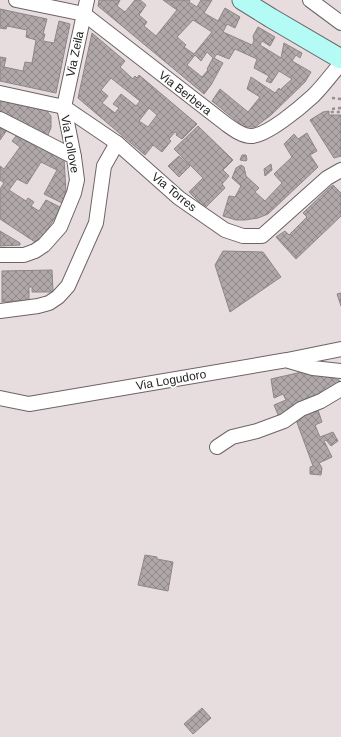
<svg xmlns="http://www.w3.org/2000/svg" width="341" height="737" font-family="Helvetica,sans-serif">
<defs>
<pattern id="building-cross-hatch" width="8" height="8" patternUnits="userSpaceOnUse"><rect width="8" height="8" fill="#b0a7a9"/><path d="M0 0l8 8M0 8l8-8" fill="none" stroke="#8f8889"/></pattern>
</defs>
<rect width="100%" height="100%" fill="#e7dddf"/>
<g fill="url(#building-cross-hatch)" stroke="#8f8688" fill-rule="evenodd">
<path d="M99 0H120L117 6 125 12 135 0H140L146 5 139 15 147 22 144 26 156 36 177 10 163 0H190L189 2 197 7 201 0H212L204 13 218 21 225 8 240 17 235 28 227 24 223 32 252 45 254 41 253 36 258 27 275 37 270 46 262 41 260 45 281 58 284 43 302 53 300 58 296 55 292 61 311 72 305 82 271 115 255 127H244L212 101 220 89 248 112 260 97 247 89 251 77 275 93 279 88 280 90 292 79 279 71 271 83 266 81 269 76 254 68 257 59 235 49 229 59 217 54 214 58 223 63 211 85 204 94 98 6ZM193 20 212 32 194 54 184 47 186 45 177 37ZM207 52 213 58 207 69 208 70 202 77 187 65 195 55 201 61Z"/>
<polygon points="0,9 47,19 43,34 45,34 43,41 54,43 59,21 70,24 56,93 0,81 0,57 6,58 4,67 23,71 25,62 32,63 36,40 26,37 27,30 7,26 6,29 0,28"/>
<path d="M92 33 125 61 120 67 133 79 135 76 137 78 139 75 197 124 182 139 176 135 177 133 175 132 169 139 171 141 162 152 153 145 145 155 78 98ZM111 78 140 101 136 106 121 94 113 104 119 108 115 113 102 103 108 96 101 90ZM149 108 157 115 148 127 139 121Z"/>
<polygon points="0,98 46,110 51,116 51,128 46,139 0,115"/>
<polygon points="329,111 329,115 341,115 341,156 334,158 310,120 323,112"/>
<polygon points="0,126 7,130 0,140"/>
<polygon points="198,126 233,160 223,170 229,176 222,184 225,188 205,208 189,192 203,178 174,149"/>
<polygon points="307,133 317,151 310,155 318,167 268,214 258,218 245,220 236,220 223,216 229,196 235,197 241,186 232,178 236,168 241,165 244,167 246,176 259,188 255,192 265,201 282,183 274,174 292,157 284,144 294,134 298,139"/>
<polygon points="17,135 64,159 66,192 62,203 44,194 57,170 41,162 27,184 17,179 9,190 26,201 28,198 34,202 31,206 39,211 46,200 60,207 56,216 44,235 38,241 36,240 35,242 0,219 0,189 4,183 0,180 0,166 4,169 20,147 12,141"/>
<polygon points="242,155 246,155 247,160 246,161 240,160"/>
<polygon points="179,156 190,166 179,177 168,166"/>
<polygon points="271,164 272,170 265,176 264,169"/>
<polygon points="333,185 341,193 341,216 296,259 276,237 285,231 289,235 307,217 303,213 328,189"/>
<polygon points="0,231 20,243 20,245 0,246"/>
<polygon points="223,251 263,252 281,277 230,312 215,265"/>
<polygon points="52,270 53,292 32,292 32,287 29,287 29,300 2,302 2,271"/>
<polygon points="341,293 341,306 337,294"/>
<polygon points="306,371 339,380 341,385 279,417 274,405 286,400 283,394 274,398 271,379"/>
<polygon points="317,407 322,422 315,425 320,437 333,432 338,441 331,446 326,440 324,441 332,457 319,463 322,468 321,475 310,474 310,467 313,466 295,417"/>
<polygon points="145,555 157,557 157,559 173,562 168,591 138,585"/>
<polygon points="202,708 211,718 193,734 184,724"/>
</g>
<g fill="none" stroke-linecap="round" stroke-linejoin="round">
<g stroke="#6c6466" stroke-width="16">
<g id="minor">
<path d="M16 0 84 14 226 124C233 129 242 136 251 136 267 136 301 107 313 96 323 86 332 74 341 63"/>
<polyline points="310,0 341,23"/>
<polyline points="0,93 64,107 117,143 179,198 225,230 243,236 262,236 327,178 341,170"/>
<polyline points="0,119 74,157"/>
<polyline points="0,255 24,255 35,251 44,245 60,227 74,193 77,180 74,157 64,107 87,0"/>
<polyline points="0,311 38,306 49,303 58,297 68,286 96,223 104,166 117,143"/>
<polyline points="289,361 313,368 341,371"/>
<polyline points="0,398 29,404 287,360 341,349"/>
<polyline points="217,447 232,437 257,431 284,421 301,409 321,401 341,389"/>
</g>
</g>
<g stroke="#6c6466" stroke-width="21">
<polyline id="secondary" points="242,0 271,18 341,59"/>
</g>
<g stroke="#968f90" stroke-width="2.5" stroke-dasharray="3 3" stroke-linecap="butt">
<polyline points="332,98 341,99"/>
<polyline points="341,108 331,109 332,112 341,112"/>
</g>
<use href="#minor" stroke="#fff" stroke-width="14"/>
<use href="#secondary" stroke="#b4fbf6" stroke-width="19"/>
</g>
<g text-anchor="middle" stroke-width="3.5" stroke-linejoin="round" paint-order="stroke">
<g font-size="12" fill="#262223" stroke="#fff">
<text transform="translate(75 54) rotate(-78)" y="4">Via Zeila</text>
<text transform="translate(185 93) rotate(38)" y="4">Via Berbera</text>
<text transform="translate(70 144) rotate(80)" y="4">Via Lollove</text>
<text transform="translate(174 192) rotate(39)" y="4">Via Torres</text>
<text transform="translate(171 380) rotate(-10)" y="4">Via Logudoro</text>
</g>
</g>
</svg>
